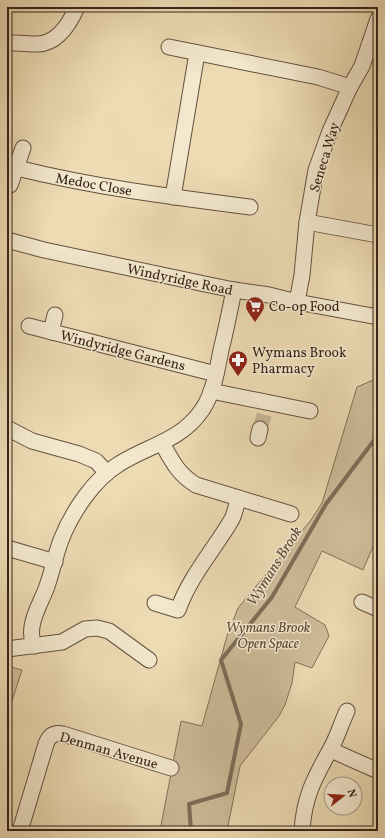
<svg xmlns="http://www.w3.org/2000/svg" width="385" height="838" font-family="Vollkorn,serif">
<rect width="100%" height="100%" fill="#eddbb4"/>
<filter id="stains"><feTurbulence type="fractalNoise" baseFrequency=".005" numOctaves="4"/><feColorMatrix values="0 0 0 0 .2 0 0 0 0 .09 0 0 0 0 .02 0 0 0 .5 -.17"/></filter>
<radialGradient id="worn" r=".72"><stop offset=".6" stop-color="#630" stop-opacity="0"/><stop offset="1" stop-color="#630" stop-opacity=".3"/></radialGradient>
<g fill="#cebc9a" stroke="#82705a">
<polygon points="378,378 378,466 375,473 378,475 378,535 363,570 322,551 295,607 325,625 329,636 312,668 295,662 292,683 285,705 279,716 240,766 227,831 160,831 181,721 202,726 227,636 238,608 311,520 322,503 357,387"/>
<polygon points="7,666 22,670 7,716"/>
</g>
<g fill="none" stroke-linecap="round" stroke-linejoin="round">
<polyline stroke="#7f6c57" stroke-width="4" points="191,831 189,804 227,793 241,724 221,660 272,597 326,504 378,435"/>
<polyline stroke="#c9b695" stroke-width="15" stroke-dasharray="15 8" stroke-linecap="butt" points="260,429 265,412"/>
<g stroke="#645140" stroke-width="17">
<g id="minor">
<path d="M13 43C21 43 29 44 38 44 58 43 70 23 77 7"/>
<polyline points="169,47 318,77 350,87"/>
<path d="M17 168C93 187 172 197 250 207"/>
<polyline points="10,185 23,148"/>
<polyline points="173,197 197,53"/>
<polyline points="307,222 378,235"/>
<polyline points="7,240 44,250 200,283 234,290 269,295 297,302 378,317"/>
<polyline points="297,302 302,275 307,222 316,170 330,131 350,87 362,66 378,19"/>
<polyline points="29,326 216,374"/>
<polyline points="51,332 55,315"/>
<polyline points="211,391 310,411"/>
<polyline points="7,428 32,441 79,454 96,461 107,473"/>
<polyline points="258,438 260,429"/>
<path d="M162 443C172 461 178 474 196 485L291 514"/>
<polyline points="7,548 55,562"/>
<polyline points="362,602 378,609"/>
<path d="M155 603 178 610C190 576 214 550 232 519 235 513 236 505 239 498"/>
<path d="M34 646C26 626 39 607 46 589 52 573 55 556 61 540 72 512 94 479 119 464 149 445 181 441 202 410 214 392 217 370 221 350 226 330 230 310 234 290"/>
<polyline points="7,649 62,642 85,629 97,628 109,631 149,660"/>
<polyline points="331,750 378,771"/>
<path d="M20 831 46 744C49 736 54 732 63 734L171 768"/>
<path d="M302 831C304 797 314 779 330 750 337 738 341 724 347 711"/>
</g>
</g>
<use href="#minor" stroke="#f3e8ce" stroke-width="15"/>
</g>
<defs>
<g id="supermarket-pin" transform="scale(1)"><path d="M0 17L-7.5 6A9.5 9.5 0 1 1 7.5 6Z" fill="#8f2418" stroke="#f3e8ce"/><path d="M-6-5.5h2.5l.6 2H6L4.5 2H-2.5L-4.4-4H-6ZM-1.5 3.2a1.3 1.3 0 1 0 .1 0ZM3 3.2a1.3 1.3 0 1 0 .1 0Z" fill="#fff"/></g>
<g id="pharmacy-pin" transform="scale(1)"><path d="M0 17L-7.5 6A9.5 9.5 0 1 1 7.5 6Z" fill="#8f2418" stroke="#f3e8ce"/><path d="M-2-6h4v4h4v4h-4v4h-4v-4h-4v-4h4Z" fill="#fff"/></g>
</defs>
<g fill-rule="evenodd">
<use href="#supermarket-pin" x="255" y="306"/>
<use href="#pharmacy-pin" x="238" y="360"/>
</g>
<g text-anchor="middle" stroke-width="3" stroke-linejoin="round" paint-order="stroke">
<g font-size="14" fill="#37231a" stroke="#f3e8ce">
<text transform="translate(324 157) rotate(-73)" y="5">Seneca Way</text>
<text transform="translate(94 184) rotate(10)" y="5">Medoc Close</text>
<text transform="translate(180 279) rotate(12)" y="5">Windyridge Road</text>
<text transform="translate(123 350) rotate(14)" y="5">Windyridge Gardens</text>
<text transform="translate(109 750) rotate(16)" y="5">Denman Avenue</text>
</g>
<g font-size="14" fill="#37231a" stroke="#f3e8ce" text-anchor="start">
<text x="269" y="311">Co-op Food</text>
<text x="252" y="357">Wymans Brook<tspan x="252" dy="16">Pharmacy</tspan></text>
</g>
<g font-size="14" font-style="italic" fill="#5d493a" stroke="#f3e8ce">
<text x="268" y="632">Wymans Brook<tspan x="268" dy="16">Open Space</tspan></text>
</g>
<g font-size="15" font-style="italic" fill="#614d3e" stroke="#f3e8ce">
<text transform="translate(274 566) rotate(-58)" y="5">Wymans Brook</text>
</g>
</g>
<rect width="385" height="838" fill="none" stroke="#eddbb4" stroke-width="24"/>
<rect x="8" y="8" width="369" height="822" fill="none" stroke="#37231a" stroke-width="2"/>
<rect x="12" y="12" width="361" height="814" fill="none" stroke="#37231a"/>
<g transform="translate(343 796) rotate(73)"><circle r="19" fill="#f3e8ce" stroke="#a89986"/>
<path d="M0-3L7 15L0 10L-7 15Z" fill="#8f2418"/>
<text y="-6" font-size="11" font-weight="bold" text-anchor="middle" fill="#37231a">N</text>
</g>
<rect width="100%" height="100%" filter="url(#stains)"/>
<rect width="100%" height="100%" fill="url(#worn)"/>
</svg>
